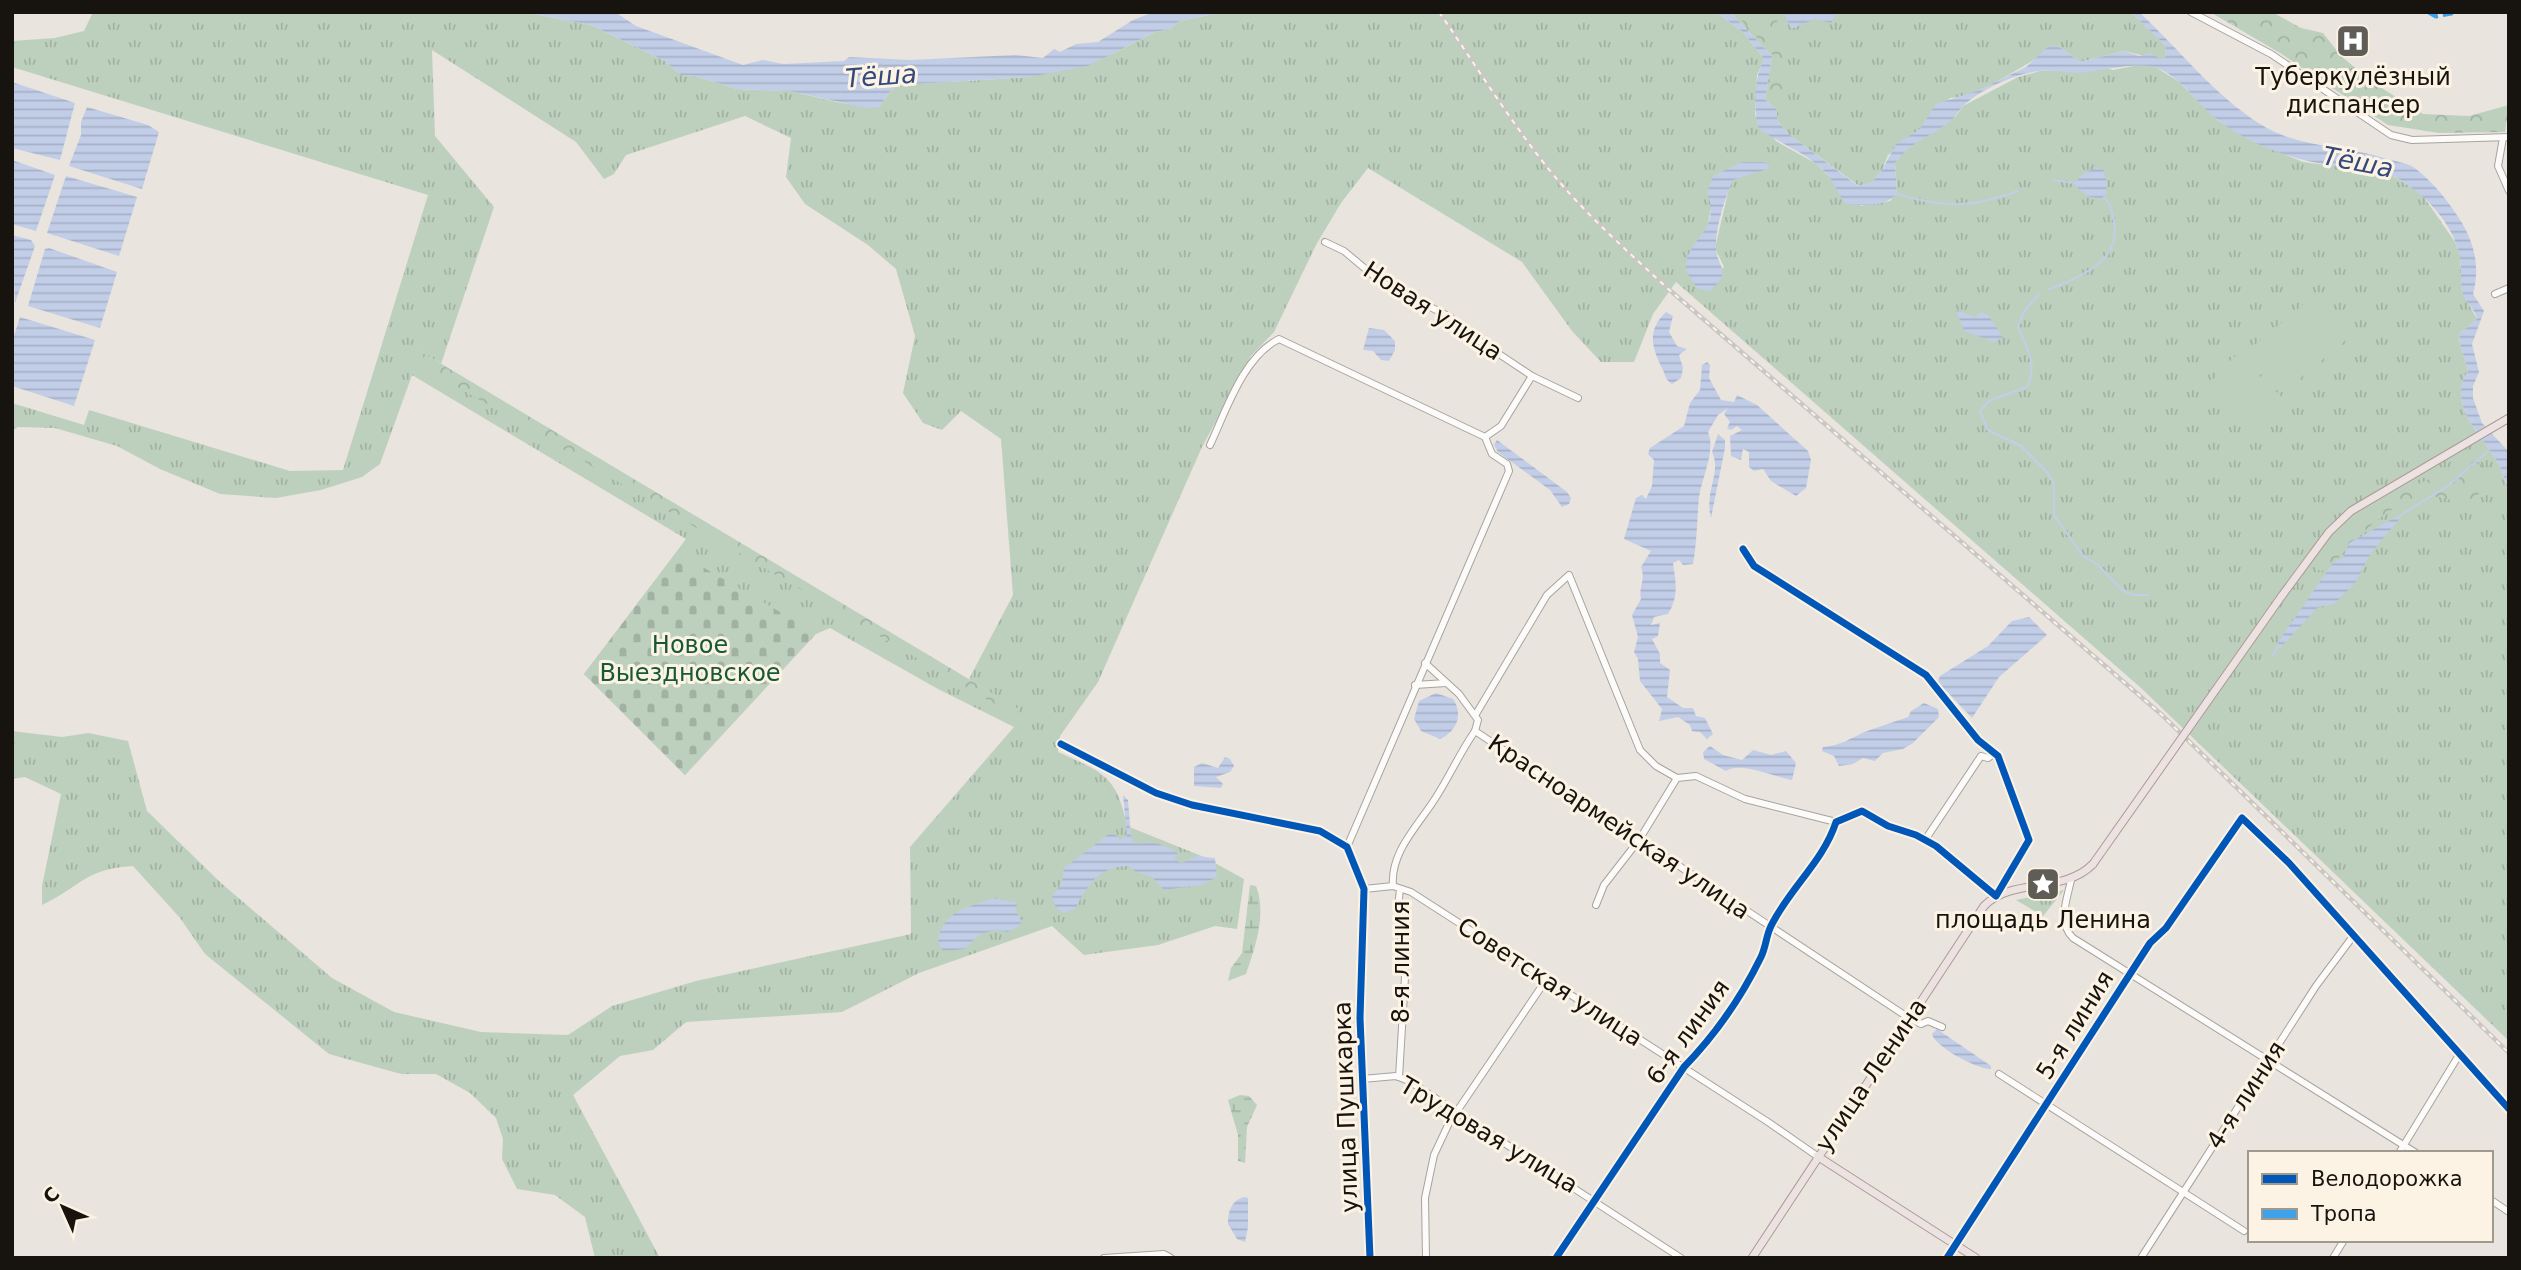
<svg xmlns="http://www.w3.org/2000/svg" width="2521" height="1270" viewBox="0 0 2521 1270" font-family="'DejaVu Sans',sans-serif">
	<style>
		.grass { fill: url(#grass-tufts); fill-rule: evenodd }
		.forest { fill: url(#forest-crowns) }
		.wetland { fill: url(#wetland-marsh) }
		.cemetery { fill: url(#cemetery-stones) }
		.pitch { fill: #bdd0be }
		.water { fill: url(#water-rules) }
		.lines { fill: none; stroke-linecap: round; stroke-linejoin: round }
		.stream { stroke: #c2cee8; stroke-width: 2 }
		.minor-casing { stroke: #a7a39d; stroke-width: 8 }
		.major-casing { stroke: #ae9a96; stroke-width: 9 }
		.minor { stroke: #fcfbfa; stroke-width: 6 }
		.major { stroke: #ece2e1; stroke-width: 7 }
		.rail-casing { stroke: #c9c7c5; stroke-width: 4.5 }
		.rail { stroke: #fcf3e4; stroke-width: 2; stroke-dasharray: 5; stroke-linecap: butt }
		.major-bridge-casing { stroke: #ae9a96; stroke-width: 9; stroke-linecap: butt }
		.major-bridge { stroke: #ece2e1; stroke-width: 7 }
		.quiet { stroke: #3da2e9; stroke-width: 5; stroke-dasharray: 10 5; stroke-linecap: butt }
		.cycleway-casing { stroke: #fcf3e4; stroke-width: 11 }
		.cycleway { stroke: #0057b8; stroke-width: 7 }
		.labels { text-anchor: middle; stroke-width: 6; stroke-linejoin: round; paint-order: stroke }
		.poi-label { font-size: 24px; fill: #17130e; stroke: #fcf3e4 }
		.street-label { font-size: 24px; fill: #17130e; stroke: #fcf3e4 }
		.park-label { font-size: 24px; fill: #175934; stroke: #fcf3e4 }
		.water-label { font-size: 26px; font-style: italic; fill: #32497c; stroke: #fcf3e4 }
	</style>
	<defs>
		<pattern id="grass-tufts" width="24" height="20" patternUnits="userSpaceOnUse" patternTransform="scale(1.75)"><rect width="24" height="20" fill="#bdd0be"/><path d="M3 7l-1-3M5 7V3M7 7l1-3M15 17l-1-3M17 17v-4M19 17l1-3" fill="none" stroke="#a2b2a2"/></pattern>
		<pattern id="forest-crowns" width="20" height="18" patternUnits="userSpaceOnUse" patternTransform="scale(1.75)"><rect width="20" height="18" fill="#bdd0be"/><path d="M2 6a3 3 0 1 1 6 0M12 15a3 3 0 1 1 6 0" fill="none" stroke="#a2b2a2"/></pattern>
		<pattern id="wetland-marsh" width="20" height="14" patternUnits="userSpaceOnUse" patternTransform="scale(1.75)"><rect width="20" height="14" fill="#bdd0be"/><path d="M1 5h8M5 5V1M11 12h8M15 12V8" fill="none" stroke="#a2b2a2"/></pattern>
		<pattern id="cemetery-stones" width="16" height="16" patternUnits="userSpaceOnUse" patternTransform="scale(1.75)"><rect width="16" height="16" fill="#bdd0be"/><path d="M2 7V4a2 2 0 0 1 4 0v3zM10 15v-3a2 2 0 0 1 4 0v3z" fill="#a2b2a2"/></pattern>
		<pattern id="water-rules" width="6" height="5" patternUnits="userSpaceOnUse" patternTransform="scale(1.75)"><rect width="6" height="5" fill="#c2cee8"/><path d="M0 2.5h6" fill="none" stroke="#a6b0c6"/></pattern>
	</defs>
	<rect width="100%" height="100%" fill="#e9e4dd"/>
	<g class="grass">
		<path d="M93 12H524L591 25 665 61 681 75 695 76 737 89 790 91 841 103 879 107 891 90 900 85 1029 77 1112 54 1155 32 1170 29 1179 21 1225 12H1716L1744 33 1764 59 1757 75 1755 115 1776 141 1815 163 1861 206 1890 201 1897 193 1895 163 1904 151 1956 116 1963 106 2018 77 2040 71H2077L2103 67 2113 70 2143 64 2157 68 2178 81 2217 120 2252 141 2303 162 2388 173 2421 193 2455 242 2460 255 2462 292 2477 319 2460 333 2459 340 2468 371C2443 410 2491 440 2503 474 2506 481 2506 489 2509 496V1041L2141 688 1676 282 1653 314 1634 362H1601L1572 331 1522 262 1368 168 1341 203 1316 245 1274 332 1251 356 1202 447 1098 682 1060 736 1058 752C1102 772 1117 775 1127 826L1204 857 1244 879 1237 929 1215 926 1158 945 1084 955 1052 926 919 973 842 1012 686 1022 653 1050 620 1056 573 1095 660 1258H595L585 1217 555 1195 517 1189 502 1159 503 1139 496 1118 470 1093 436 1074H401L329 1054 205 954 180 918 133 866C84 869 82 886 42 905V886L61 794 25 777 12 779V731L62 737 88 733 128 741 147 811 221 883 332 978 394 1012 481 1032 568 1035 612 1006 696 981 911 934 910 847 1014 727 938 689 830 628 816 634 685 775 584 674 686 539 412 375 380 464 362 477 321 490 276 498 220 494 160 469 117 446 55 428 18 427 12 431V403L84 425 89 410 290 471 343 470 428 195 12 67V41L55 38 84 31ZM432 50 576 142 604 179 614 174 626 155 745 116 791 138 786 177 805 204 868 245 896 269 915 336 903 393 923 423 942 430 961 411 1001 439 1013 595 969 679 1019 710 410 345 441 364 494 207 435 136ZM1742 162 1754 171 1733 180 1729 188 1715 248 1724 267 1697 288 1691 276 1690 252 1707 228 1712 204Z"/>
		<path d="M1730 12H2131L2165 45 2166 56 2161 60 2124 51 2080 62 2058 46C2030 60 1979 98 1950 98L1919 130 1888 155 1882 170 1872 182 1859 186 1787 133 1778 121 1776 109 1765 100 1772 56Z"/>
		<polygon points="2064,890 2043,916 2016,900"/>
	</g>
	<g class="forest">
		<path d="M1734 12H1773L1784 36 1778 47C1791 71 1791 95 1784 121L1768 99 1774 56Z"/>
		<polygon points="2210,12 2272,12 2301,28 2323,33 2341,56 2372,82 2423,114 2469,116 2509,105 2505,132 2439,133 2388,125 2280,53"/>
		<polygon points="410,345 441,364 1019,709 1015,716 405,356"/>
		<path d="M2474 458 2482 466 2485 483 2476 498C2452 506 2445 494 2424 497 2383 504 2353 544 2326 571L2315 570C2335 534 2376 506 2412 487 2423 481 2436 478 2447 472 2458 466 2460 459 2474 458Z"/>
	</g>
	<g class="wetland">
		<path d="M1250 885 1256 886C1267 914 1255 948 1246 974L1228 981 1231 968 1242 953Z"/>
		<polygon points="1240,1095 1249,1096 1257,1105 1247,1127 1245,1163 1238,1161 1238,1135 1228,1100"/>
	</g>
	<polygon class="cemetery" points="677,552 816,633 685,775 584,674"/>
	<g class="pitch">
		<polygon points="2317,293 2352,335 2286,390 2251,348"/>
		<polygon points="2237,354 2291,406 2256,442 2203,390"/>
	</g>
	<g class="water">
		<polygon points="524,12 615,12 636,26 743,65 763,60 783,64 844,61 849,57 910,60 1015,55 1043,58 1054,49 1060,52 1076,44 1098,42 1133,20 1154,12 1225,12 1179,21 1170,29 1155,32 1088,66 1029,77 900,85 891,90 879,107 866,108 790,91 737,89 695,76 681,75 665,61 591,25"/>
		<path d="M1716 12H1730L1772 56 1765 100 1776 109 1778 121 1787 133 1858 186 1872 182 1882 170 1896 144 1919 130 1936 104 1977 91 2026 67 2049 46H2058L2080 62 2124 51 2139 56 2151 53 2161 60 2166 56 2165 45 2131 12H2139C2179 49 2213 94 2260 124 2299 149 2345 145 2387 159 2395 161 2406 163 2413 167 2432 180 2450 203 2462 223 2475 245 2480 269 2473 294L2484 311 2472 344 2479 372 2473 386V398L2482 423 2509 452V496C2506 489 2506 481 2503 474 2491 440 2443 410 2468 371L2459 340 2460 333 2477 319C2475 308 2464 302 2462 291 2460 278 2462 265 2459 253 2450 217 2419 189 2388 173 2324 166 2273 160 2219 121 2197 105 2181 75 2154 67 2137 62 2104 70 2087 72 2074 74 2053 70 2040 71 2016 73 1980 90 1963 106 1958 111 1955 118 1949 122 1930 137 1910 142 1895 163L1897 194C1884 207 1864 206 1846 204 1836 193 1835 181 1825 172 1807 153 1781 144 1759 129 1753 110 1754 77 1764 59L1744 33Z"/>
		<polygon points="1784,12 1837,12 1831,23 1815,19 1791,29"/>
		<polygon points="12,82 75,103 60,160 12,148"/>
		<polygon points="87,107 148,125 159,132 142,189 69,166 81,135 81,122"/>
		<polygon points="12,160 55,175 36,231 12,224"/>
		<path d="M1742 162H1765L1770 168 1733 180C1725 198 1716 226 1716 246 1716 269 1734 269 1710 291L1697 288C1694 282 1687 275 1686 269 1683 241 1723 232 1707 193L1713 176Z"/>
		<polygon points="2097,168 2103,169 2107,184 2105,200 2087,196 2074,184 2084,173"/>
		<polygon points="66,176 137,197 119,256 47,233"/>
		<polygon points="12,235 31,240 35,246 15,303"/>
		<polygon points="49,248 117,272 100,328 28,306 45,249"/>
		<polygon points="1956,310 1975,317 1980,313 1988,315 2003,337 1995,342 1964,331"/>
		<path d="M1666 312 1673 316 1669 332 1677 346 1687 349 1679 355 1683 368 1681 378 1672 384C1666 380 1666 377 1663 370 1652 348 1646 331 1666 312Z"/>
		<polygon points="20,317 95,340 74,406 12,386 12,342"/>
		<polygon points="1369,328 1384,330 1395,341 1395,350 1389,361 1381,360 1373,351 1363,350"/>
		<path d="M1707 362 1710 365 1709 378 1721 400 1734 402 1737 395 1757 405 1808 451 1811 460 1806 488 1796 496 1771 481 1763 469 1754 471 1749 467V452L1743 449 1741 460 1731 456 1730 436 1742 430 1737 426 1731 430 1727 428 1730 422 1724 414 1728 408 1718 415 1708 432C1716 451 1702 477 1699 497 1697 520 1697 541 1693 564L1683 565 1679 560 1673 563C1675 580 1680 594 1668 614L1654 617 1651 625 1660 623 1658 636 1652 639 1660 654V663L1670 670 1667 697 1683 708H1693L1696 716 1705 718 1713 734 1707 739 1700 732 1692 731 1690 725 1678 717 1659 721 1662 709 1640 681 1638 659 1634 652 1638 637 1632 615 1641 599C1638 588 1646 580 1641 567L1651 551 1624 539 1636 498 1642 495 1646 499 1652 486 1654 460 1648 454 1650 448 1684 426 1690 403 1700 390 1702 365Z"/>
		<path d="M1718 434 1725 440V448L1711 518C1704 491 1722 472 1712 452Z"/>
		<polygon points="1497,440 1567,492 1571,498 1569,504 1562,507 1550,490 1498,452 1494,445"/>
		<polygon points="2396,517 2400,518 2371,553 2355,583 2334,604 2318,607 2280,648 2278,642 2333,563 2343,558 2349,543"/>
		<polygon points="2029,617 2047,635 1999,677 1972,718 1938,682 1940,676 1988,646 2012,621"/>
		<path d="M1436 693 1453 699C1464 715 1456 732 1440 739L1421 731 1414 719 1419 701Z"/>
		<path d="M1924 703 1938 709 1939 717 1913 743 1903 749 1883 753 1875 761 1863 758 1853 764 1839 766 1834 756 1822 751 1823 747C1843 745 1850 738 1867 731 1881 726 1894 722 1908 717L1911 711Z"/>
		<path d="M1710 746 1723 755 1742 760 1753 750 1771 755 1786 751 1796 763 1792 780C1774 777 1741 761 1726 771L1704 759 1703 752Z"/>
		<polygon points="1225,757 1230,759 1234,766 1230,772 1216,777 1223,784 1221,788 1194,786 1194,767 1202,763 1218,768"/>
		<path d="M1123 795 1128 800 1131 837 1135 844C1152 840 1166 844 1181 856H1175V859L1181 863 1198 856 1215 858 1217 877 1201 885 1164 890 1151 876 1136 872 1129 866C1097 867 1089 884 1075 909L1063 913 1055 906 1052 897 1062 882 1064 868 1109 834H1115L1120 840 1127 836Z"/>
		<path d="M993 898 1017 903 1016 912 1022 921 1019 926 1008 932C989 927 977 934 965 949L943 951 938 941C943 910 968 908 993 898Z"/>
		<path d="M1937 1029 1991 1066V1069C1978 1070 1934 1046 1932 1034Z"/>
		<path d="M1244 1197 1248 1198V1227L1245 1242 1237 1239 1228 1224C1228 1211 1231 1201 1244 1197Z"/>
	</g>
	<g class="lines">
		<g class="stream">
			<polyline points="2053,180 2075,183"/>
			<path d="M1897 194C1944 208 1972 208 2018 191"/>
			<path d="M2049 289C2079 277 2122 262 2114 222 2112 213 2111 203 2104 197"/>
			<path d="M2039 294 2024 311 2018 327C2027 348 2038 364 2027 387L1989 401 1980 411 1988 430 2021 446 2047 472 2054 484V515L2083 556 2098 565 2122 590 2133 595H2149"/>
			<polyline points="2396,518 2449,485 2487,452"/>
			<polyline points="2272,656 2279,645"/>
		</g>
		<g class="minor-casing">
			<g id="minor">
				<polyline points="2191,12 2271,54 2391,135 2412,140 2509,137"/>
				<polyline points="2503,138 2498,166 2509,191"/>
				<polyline points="1325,242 1344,251 1381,282 1450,317 1469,334 1532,376 1578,398"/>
				<polyline points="2495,294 2509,288"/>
				<polyline points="1485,437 1501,426 1532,376"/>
				<path d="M1210 445C1226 411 1243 357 1279 339L1485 437"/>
				<polyline points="1743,549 1754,566 1926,675 1978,740 1998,756 2029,840 1996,896 1936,846 1916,835 1888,826 1862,811 1836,822"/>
				<polyline points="1415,685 1446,683"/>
				<polyline points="1476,714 1547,595 1569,575 1640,750 1656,766 1677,778 1696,776 1745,799 1836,822"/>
				<polyline points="1475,731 1909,1018 1921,1024 1928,1021 1942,1027"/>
				<polyline points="1061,744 1156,793 1192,805 1320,831 1347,847 1364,889 1360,1018 1370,1258"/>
				<polyline points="1925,840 1981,756 1988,758 1995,753"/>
				<polyline points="1347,847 1509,471 1507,464 1492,454 1485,437"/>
				<path d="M2071 880C2067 900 2057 922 2073 938L2416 1153"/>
				<path d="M1393 886C1390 850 1421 823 1438 794 1451 773 1461 751 1475 731L1478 720 1459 694 1425 663"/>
				<polyline points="1364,889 1393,886 1411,892 1768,1122 1817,1156"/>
				<polyline points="1596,905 1604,885 1639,840 1677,778"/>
				<polyline points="1999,1074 2244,1231"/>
				<polyline points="1399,1077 1405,977 1398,907 1400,889"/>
				<polyline points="1362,1079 1396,1076 1409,1081 1681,1258"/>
				<polyline points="2399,1153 2459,1055"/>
				<polyline points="2491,1200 2509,1212"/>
				<polyline points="1104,1258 1164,1254 1171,1258"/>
				<polyline points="1426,1258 1425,1198 1434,1155 1449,1123 1546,980"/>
				<path d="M1556 1258 1684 1067C1714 1036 1742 996 1761 957 1766 947 1766 936 1771 926 1789 889 1823 862 1836 822"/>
				<polyline points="1947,1258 2130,974 2150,943 2166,928 2242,818 2289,863 2509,1109"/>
				<polyline points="2141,1258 2316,986 2354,935"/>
				<polyline points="2333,1258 2344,1240"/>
			</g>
		</g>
		<g class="major-casing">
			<g id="major">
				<polyline points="2281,597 2329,532 2351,511 2509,418"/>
				<polyline points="1817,1156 1976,1258"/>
				<path d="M1752 1258 1984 906C2012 877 2064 894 2093 864"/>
			</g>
		</g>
		<use href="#minor" class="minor"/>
		<use href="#major" class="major"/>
		<g class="rail-casing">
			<path id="rail" d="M1439 12C1475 64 1508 118 1547 167 1582 211 1624 248 1665 286L2162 715 2509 1053"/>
		</g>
		<use href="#rail" class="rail"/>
		<g class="major-bridge-casing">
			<polyline id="major-bridge" points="2093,864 2281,597"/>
		</g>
		<use href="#major-bridge" class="major-bridge"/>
		<polyline class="quiet" points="2429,12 2436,16 2456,12"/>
		<g class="cycleway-casing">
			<g id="cycleway">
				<polyline points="1061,744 1156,793 1192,805 1320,831 1347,847 1364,889 1360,1018 1370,1258"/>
				<path d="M1556 1258 1684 1067C1714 1036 1742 996 1761 957 1766 947 1766 936 1771 926 1789 889 1823 862 1836 822L1862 811 1888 826 1916 835 1936 846 1996 896 2029 840 1998 756 1978 740 1926 675 1754 566 1743 549"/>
				<polyline points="1947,1258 2130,974 2150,943 2166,928 2242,818 2289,863 2509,1109"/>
			</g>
		</g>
		<use href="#cycleway" class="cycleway"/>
	</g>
	<defs>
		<g id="hospital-square" transform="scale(1.75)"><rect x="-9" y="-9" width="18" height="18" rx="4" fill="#605c56" stroke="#fcf3e4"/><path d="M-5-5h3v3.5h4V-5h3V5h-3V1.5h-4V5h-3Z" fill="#fff"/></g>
		<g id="sight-square" transform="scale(1.75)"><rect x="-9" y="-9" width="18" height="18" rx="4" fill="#605c56" stroke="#fcf3e4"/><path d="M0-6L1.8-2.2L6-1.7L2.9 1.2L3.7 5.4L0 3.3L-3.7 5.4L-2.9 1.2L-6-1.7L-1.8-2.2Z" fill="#fff"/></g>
	</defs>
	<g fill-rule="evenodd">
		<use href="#hospital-square" x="2353" y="41"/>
		<use href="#sight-square" x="2043" y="884"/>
	</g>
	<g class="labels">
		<g class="poi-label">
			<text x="2353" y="85">Туберкулёзный<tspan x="2353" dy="28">диспансер</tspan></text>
			<text x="2043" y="928">площадь Ленина</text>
		</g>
		<g class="street-label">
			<text transform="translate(1433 311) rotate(33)" y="8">Новая улица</text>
			<text transform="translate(1619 827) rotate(34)" y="8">Красноармейская улица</text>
			<text transform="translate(1401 962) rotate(-90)" y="8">8-я линия</text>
			<text transform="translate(1550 982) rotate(33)" y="8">Советская улица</text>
			<text transform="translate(2075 1025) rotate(-58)" y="8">5-я линия</text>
			<text transform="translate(1688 1032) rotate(-54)" y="8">6-я линия</text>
			<text transform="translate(1871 1075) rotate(-56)" y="8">улица Ленина</text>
			<text transform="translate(2246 1095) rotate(-57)" y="8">4-я линия</text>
			<text transform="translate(1346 1107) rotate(-92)" y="8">улица Пушкарка</text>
			<text transform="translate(1489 1135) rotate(31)" y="8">Трудовая улица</text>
		</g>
		<g class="park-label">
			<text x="690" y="653">Новое<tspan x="690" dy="28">Выездновское</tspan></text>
		</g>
		<g class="water-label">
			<text transform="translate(881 76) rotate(-4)" y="9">Тёша</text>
			<text transform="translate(2358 162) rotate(11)" y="9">Тёша</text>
		</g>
	</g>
	<rect width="2521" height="1270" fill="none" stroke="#17130e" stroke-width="28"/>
	<rect x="2248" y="1151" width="245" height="91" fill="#fcf3e4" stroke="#a0998e" stroke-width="2"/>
	<rect x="2262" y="1174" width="35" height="10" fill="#0057b8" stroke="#a0998e" stroke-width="2"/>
	<text x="2311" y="1186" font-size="21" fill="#17130e">Велодорожка</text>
	<rect x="2262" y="1209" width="35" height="10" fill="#3da2e9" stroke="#a0998e" stroke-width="2"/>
	<text x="2311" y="1221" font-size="21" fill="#17130e">Тропа</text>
	<g transform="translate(63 1207) rotate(315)" stroke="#fcf3e4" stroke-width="5" paint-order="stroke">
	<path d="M0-5L12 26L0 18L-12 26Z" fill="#17130e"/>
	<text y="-10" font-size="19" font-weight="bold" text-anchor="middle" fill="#17130e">С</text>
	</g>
</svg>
